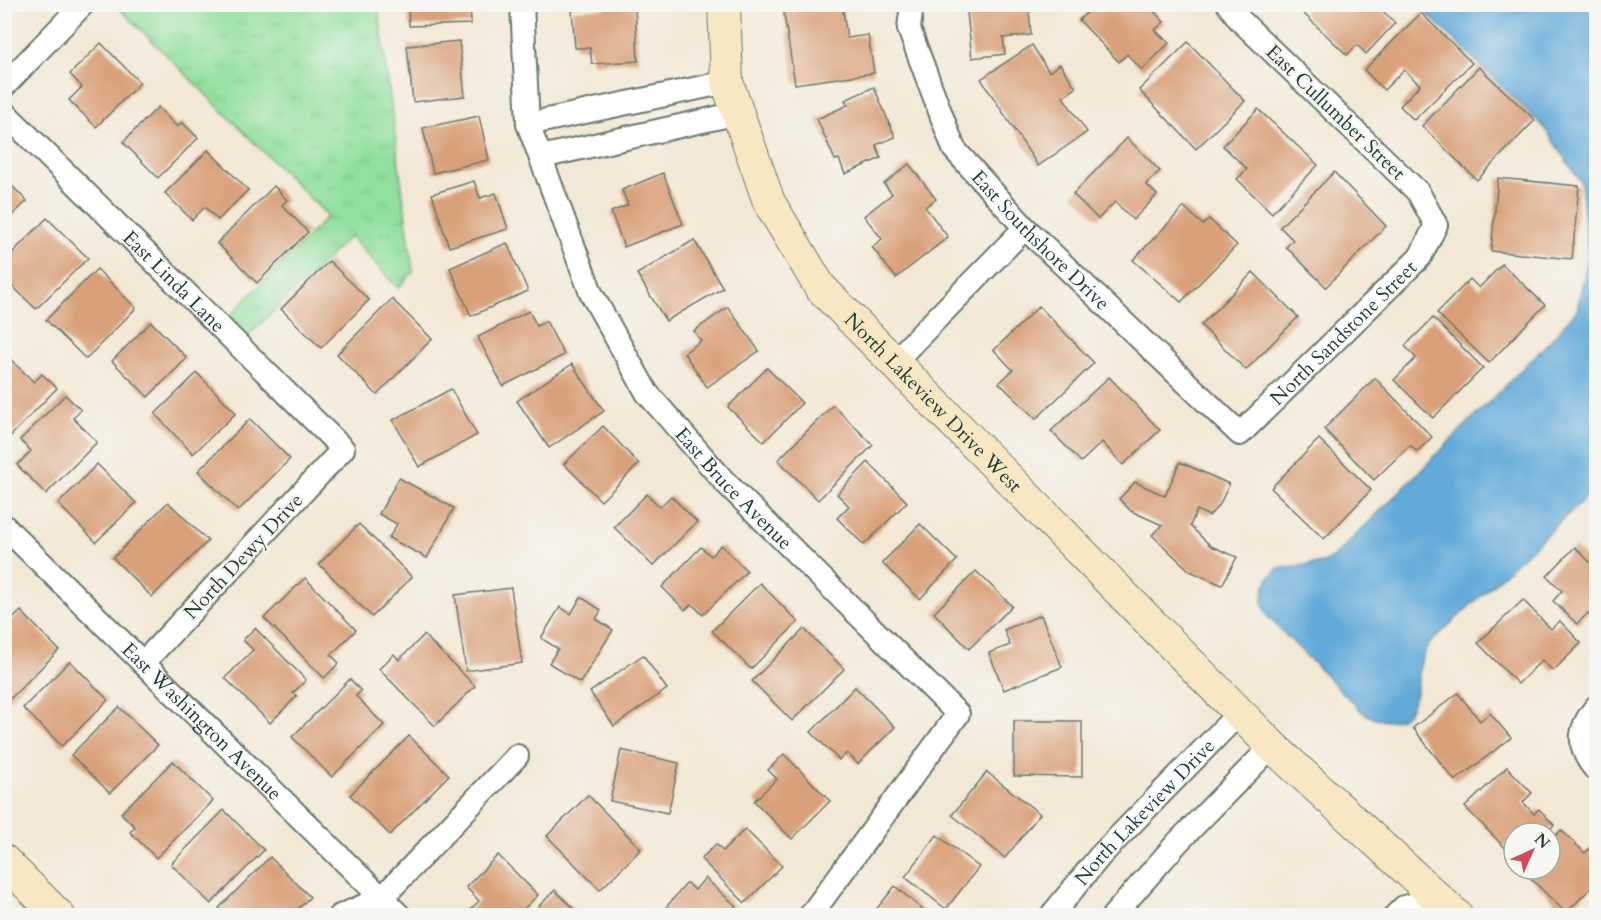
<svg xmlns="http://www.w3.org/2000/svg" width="1601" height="920" viewBox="0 0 1601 920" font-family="Cardo,serif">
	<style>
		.grass { fill: url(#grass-tufts); stroke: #588e69; stroke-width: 1.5 }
		.water { fill: #62aad9; stroke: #407486; stroke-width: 1.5 }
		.building { fill: #d9a179 }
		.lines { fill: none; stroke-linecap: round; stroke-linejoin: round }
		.street-casing { stroke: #69796c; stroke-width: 26 }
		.secondary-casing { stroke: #69796c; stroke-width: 34 }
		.street { stroke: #fff; stroke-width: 22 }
		.secondary { stroke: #f7e8c3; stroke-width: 32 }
		.labels { text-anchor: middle; stroke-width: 4.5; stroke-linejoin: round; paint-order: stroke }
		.street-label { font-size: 20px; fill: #1f3d34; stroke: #f6f6f2 }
	</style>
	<defs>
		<pattern id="grass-tufts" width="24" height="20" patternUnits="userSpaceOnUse" patternTransform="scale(1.5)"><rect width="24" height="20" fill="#91e09e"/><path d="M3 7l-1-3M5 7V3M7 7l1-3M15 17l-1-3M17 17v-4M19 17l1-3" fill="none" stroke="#7dc189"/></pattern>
	</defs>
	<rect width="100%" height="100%" fill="#f6f6f2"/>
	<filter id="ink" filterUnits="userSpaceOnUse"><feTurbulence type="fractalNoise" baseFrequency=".0167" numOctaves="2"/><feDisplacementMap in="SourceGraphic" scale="12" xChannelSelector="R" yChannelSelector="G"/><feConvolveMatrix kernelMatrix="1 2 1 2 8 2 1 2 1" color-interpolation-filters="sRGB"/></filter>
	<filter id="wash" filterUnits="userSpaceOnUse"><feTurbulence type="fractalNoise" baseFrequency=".008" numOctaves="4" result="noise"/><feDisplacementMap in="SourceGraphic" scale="24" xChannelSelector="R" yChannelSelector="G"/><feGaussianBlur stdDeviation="1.35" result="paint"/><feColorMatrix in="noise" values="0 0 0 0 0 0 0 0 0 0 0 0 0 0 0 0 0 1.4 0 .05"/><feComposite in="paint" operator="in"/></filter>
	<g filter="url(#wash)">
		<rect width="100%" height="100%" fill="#f3e8d5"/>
		<polygon class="grass" points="116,5 378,5 413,272 398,288 350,236 239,345 220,326 328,216"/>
		<path class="water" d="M1418 5H1587L1596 14V488L1428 645C1415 668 1421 682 1413 703 1404 727 1379 723 1362 712L1269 618C1258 601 1262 580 1279 568L1323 563 1334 557 1553 338 1577 310 1588 256 1581 182 1544 127Z"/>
		<g id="blocks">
			<g class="building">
				<polygon points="408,4 470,4 471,24 409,26"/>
				<polygon points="812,4 842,4 847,38 868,35 874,73 795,84 783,8"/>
				<polygon points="966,4 1039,4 1040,9 1029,10 1031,35 1003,38 1005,54 972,58"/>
				<polygon points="1096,4 1147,4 1164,22 1155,30 1169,43 1142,70 1127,54 1119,62 1079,20"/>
				<polygon points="1312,4 1376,4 1395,23 1366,54 1357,45 1347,55 1303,13"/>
				<polygon points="635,6 638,61 592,64 590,48 575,48 572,10"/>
				<polygon points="1421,13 1472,63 1414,120 1400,106 1420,85 1404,70 1384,90 1364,70"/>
				<polygon points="459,41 465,96 413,102 407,46"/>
				<polygon points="1188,42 1245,101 1196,149 1139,90"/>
				<polygon points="101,43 140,83 96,127 69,100 82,87 70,74"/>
				<polygon points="1032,45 1049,72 1060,64 1076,88 1063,97 1087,132 1038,166 981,79"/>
				<polygon points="1479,67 1535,120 1477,180 1422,126"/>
				<polygon points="874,87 895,137 876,145 881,158 845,174 839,159 835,160 817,119 848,105 845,100"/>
				<polygon points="158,107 177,127 182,122 198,138 158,178 123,142"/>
				<polygon points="1258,109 1318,165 1272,213 1237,179 1247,169 1223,146"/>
				<polygon points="479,116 489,160 433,173 423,128"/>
				<polygon points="1127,138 1160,171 1146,184 1157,195 1133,220 1115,202 1098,219 1073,194"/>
				<polygon points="208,150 248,190 218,220 205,207 192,220 165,193"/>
				<polygon points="909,164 936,199 925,207 948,237 896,278 872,247 882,239 864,216 892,194 884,184"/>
				<polygon points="1334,172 1386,226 1326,287 1286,247 1293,240 1280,227"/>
				<polygon points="663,173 683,224 624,247 611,212 628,205 622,190"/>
				<polygon points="4,178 27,201 4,223"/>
				<polygon points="1498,178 1579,186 1572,259 1491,251"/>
				<polygon points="474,181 480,198 496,193 508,229 449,247 432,194"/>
				<polygon points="274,186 287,200 282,205 308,232 257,283 217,243"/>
				<polygon points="1184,207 1203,225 1209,219 1237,245 1181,302 1133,260"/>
				<polygon points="47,218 88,258 36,309 4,278 4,261"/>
				<polygon points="694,240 723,288 666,321 637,274"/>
				<polygon points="507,243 528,291 471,316 450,268"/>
				<polygon points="329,261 369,300 321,348 281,309"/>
				<polygon points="1502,264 1545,305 1489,363 1437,313 1470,279 1479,288"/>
				<polygon points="97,269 136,308 86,359 46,320"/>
				<polygon points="1253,272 1298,317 1246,370 1201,325"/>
				<polygon points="392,299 432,339 377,395 337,354"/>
				<polygon points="1039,306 1094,363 1036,419 999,383 1013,370 994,350"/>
				<polygon points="728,307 759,351 707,387 684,353 701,341 694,331"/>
				<polygon points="529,311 537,326 546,321 564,355 503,386 478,337"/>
				<polygon points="1433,318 1483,368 1433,418 1394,380 1416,358 1405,346"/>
				<polygon points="151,322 187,358 148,397 112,361"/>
				<polygon points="9,358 34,382 42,374 57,388 5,442 5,363"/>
				<polygon points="572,364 604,411 549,448 517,401"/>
				<polygon points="767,368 802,403 764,442 728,407"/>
				<polygon points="197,373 236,413 193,454 155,414"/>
				<polygon points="1109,377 1160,430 1123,465 1102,442 1081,462 1051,431"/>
				<polygon points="1375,378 1432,437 1417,452 1410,445 1374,480 1324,429"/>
				<polygon points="451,389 477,435 419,467 393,420"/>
				<polygon points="65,395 81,410 73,418 97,442 46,494 17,465 31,451 20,440"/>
				<polygon points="833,405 873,445 818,500 778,460"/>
				<polygon points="250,419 290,459 238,511 198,471"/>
				<polygon points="603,426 639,464 601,501 564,464"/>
				<polygon points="1319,439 1371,490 1324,539 1271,488"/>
				<polygon points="868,462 907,502 864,545 837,518 849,506 837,494"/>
				<polygon points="1180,462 1229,484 1220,504 1209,516 1197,510 1190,526 1211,546 1237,557 1222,585 1190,571 1152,535 1162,525 1131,511 1119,499 1135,482 1165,496"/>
				<polygon points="97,464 136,503 96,542 58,504"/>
				<polygon points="399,478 454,508 427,558 389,538 397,524 379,514"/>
				<polygon points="647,494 660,507 671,496 697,522 653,566 614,527"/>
				<polygon points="168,502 208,541 152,597 113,558"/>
				<polygon points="359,524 412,577 372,617 319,564"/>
				<polygon points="920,524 957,560 920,599 882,563"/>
				<polygon points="721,545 747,571 703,615 692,604 685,610 662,587 701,547 711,556"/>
				<polygon points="1575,547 1596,568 1596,622 1588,613 1577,624 1553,601 1562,591 1547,576"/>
				<polygon points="976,571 1012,606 969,649 934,613"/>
				<polygon points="305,578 356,630 331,655 339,663 324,678 264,618"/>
				<polygon points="760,583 798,622 751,669 712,631"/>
				<polygon points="511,588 522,663 466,671 455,595"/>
				<polygon points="581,597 601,610 596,619 613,630 580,683 549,663 558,649 541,638 560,607 571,614"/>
				<polygon points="1523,600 1551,629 1560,621 1581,643 1553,671 1542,660 1518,684 1478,643"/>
				<polygon points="21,611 59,650 9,700 4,696 4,627"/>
				<polygon points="1041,615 1062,667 1004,690 989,653 1010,645 1004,630"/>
				<polygon points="255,628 306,680 293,693 297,696 270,723 225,678 253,650 243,640"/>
				<polygon points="804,629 844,669 792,721 752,681"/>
				<polygon points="424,635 475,686 435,726 379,669 394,654 399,660"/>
				<polygon points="643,655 667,689 614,726 590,692"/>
				<polygon points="70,661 108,700 62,746 23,708"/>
				<polygon points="350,679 361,691 356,696 384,725 332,777 292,737"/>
				<polygon points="855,687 895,727 858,764 847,753 839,760 811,732"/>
				<polygon points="1458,693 1480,721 1490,713 1511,738 1455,781 1413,728"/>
				<polygon points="119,707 158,745 110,793 71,755"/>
				<polygon points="1014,721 1082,721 1082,777 1014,776"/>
				<polygon points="409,736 449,775 390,835 350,795"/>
				<polygon points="621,750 679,763 668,813 610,801"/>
				<polygon points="784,754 830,801 792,839 754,801 777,779 768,770"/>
				<polygon points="173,761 213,801 156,858 130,832 135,827 121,813"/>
				<polygon points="1507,767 1532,793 1523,802 1534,814 1539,809 1554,825 1546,833 1514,833 1514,857 1465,807"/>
				<polygon points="987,772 1040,814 1005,858 952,815"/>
				<polygon points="588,795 641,849 600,890 547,836"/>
				<polygon points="224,810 264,850 211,904 171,864"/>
				<polygon points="745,829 782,866 745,903 701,859 716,844 723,851"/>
				<polygon points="1561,830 1585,853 1596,842 1596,886 1595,884 1566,913 1521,869 1550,869 1550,841"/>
				<polygon points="937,835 979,867 946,909 905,877"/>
				<polygon points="498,855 538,895 517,916 471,916 468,912 479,901 466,887"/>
				<polygon points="270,857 310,897 291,916 227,916 219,908"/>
				<polygon points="705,878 736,906 728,916 660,914 687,883 695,890"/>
				<polygon points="895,886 930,916 871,916"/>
				<polygon points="555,890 581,916 529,916"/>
			</g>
		</g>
	</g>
	<g filter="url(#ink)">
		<use href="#blocks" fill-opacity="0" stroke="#69796c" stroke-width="1.5"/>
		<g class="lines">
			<g class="street-casing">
				<g id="street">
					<path id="s1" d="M522 4 528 124 591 293 647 393 724 481 958 714 810 916"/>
					<path id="s2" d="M912 4 909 29 954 149 1025 228 1240 434 1420 257 1436 225 1418 192 1240 20 1228 4"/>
					<polyline points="4,86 83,4"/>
					<path id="s3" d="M4 112 343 449 143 663"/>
					<polyline points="528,124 727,82"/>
					<polyline points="541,157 738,113"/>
					<polyline points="894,362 1025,228"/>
					<path id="s4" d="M4 526 400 916"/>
					<path d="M1596 707C1577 730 1577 748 1596 770"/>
					<polyline points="340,916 382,898 517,756"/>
					<path id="s5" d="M1051 916 1100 856 1240 712"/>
					<polyline points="1113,916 1178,842 1272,746"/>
					<polyline points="1395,916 1404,907 1439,898 1436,908"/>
				</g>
			</g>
			<g class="secondary-casing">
				<g id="secondary">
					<path id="s6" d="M724 4 727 82 769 202 820 287 1272 746 1457 916"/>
					<polyline points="4,861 59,916"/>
				</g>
			</g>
			<use href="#street" class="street"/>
			<use href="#secondary" class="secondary"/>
		</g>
	</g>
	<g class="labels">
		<g class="street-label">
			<text transform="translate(1336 112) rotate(44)" y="7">East Cullumber Street</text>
			<text dy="7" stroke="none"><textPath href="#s2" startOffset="279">East Southshore Drive</textPath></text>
			<text dy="7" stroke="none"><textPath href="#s3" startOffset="240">East Linda Lane</textPath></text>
			<text dy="7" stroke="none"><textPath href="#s2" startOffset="702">North Sandstone Street</textPath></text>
			<text dy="7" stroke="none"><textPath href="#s6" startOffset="466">North Lakeview Drive West</textPath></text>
			<text dy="7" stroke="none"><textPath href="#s1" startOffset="544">East Bruce Avenue</textPath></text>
			<text transform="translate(243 556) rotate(-47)" y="7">North Dewy Drive</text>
			<text dy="7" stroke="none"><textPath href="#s4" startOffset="278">East Washington Avenue</textPath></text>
			<text dy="7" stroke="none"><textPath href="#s5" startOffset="140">North Lakeview Drive</textPath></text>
		</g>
	</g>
	<rect width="1601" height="920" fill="none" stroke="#f6f6f2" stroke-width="24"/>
	<g transform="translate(1532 851) rotate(45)"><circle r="28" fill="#f6f6f2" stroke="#a0aca6" stroke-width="1.5"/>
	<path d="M0-4.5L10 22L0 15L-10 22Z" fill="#d1495b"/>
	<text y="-9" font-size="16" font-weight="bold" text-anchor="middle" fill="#1f3d34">N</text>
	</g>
</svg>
